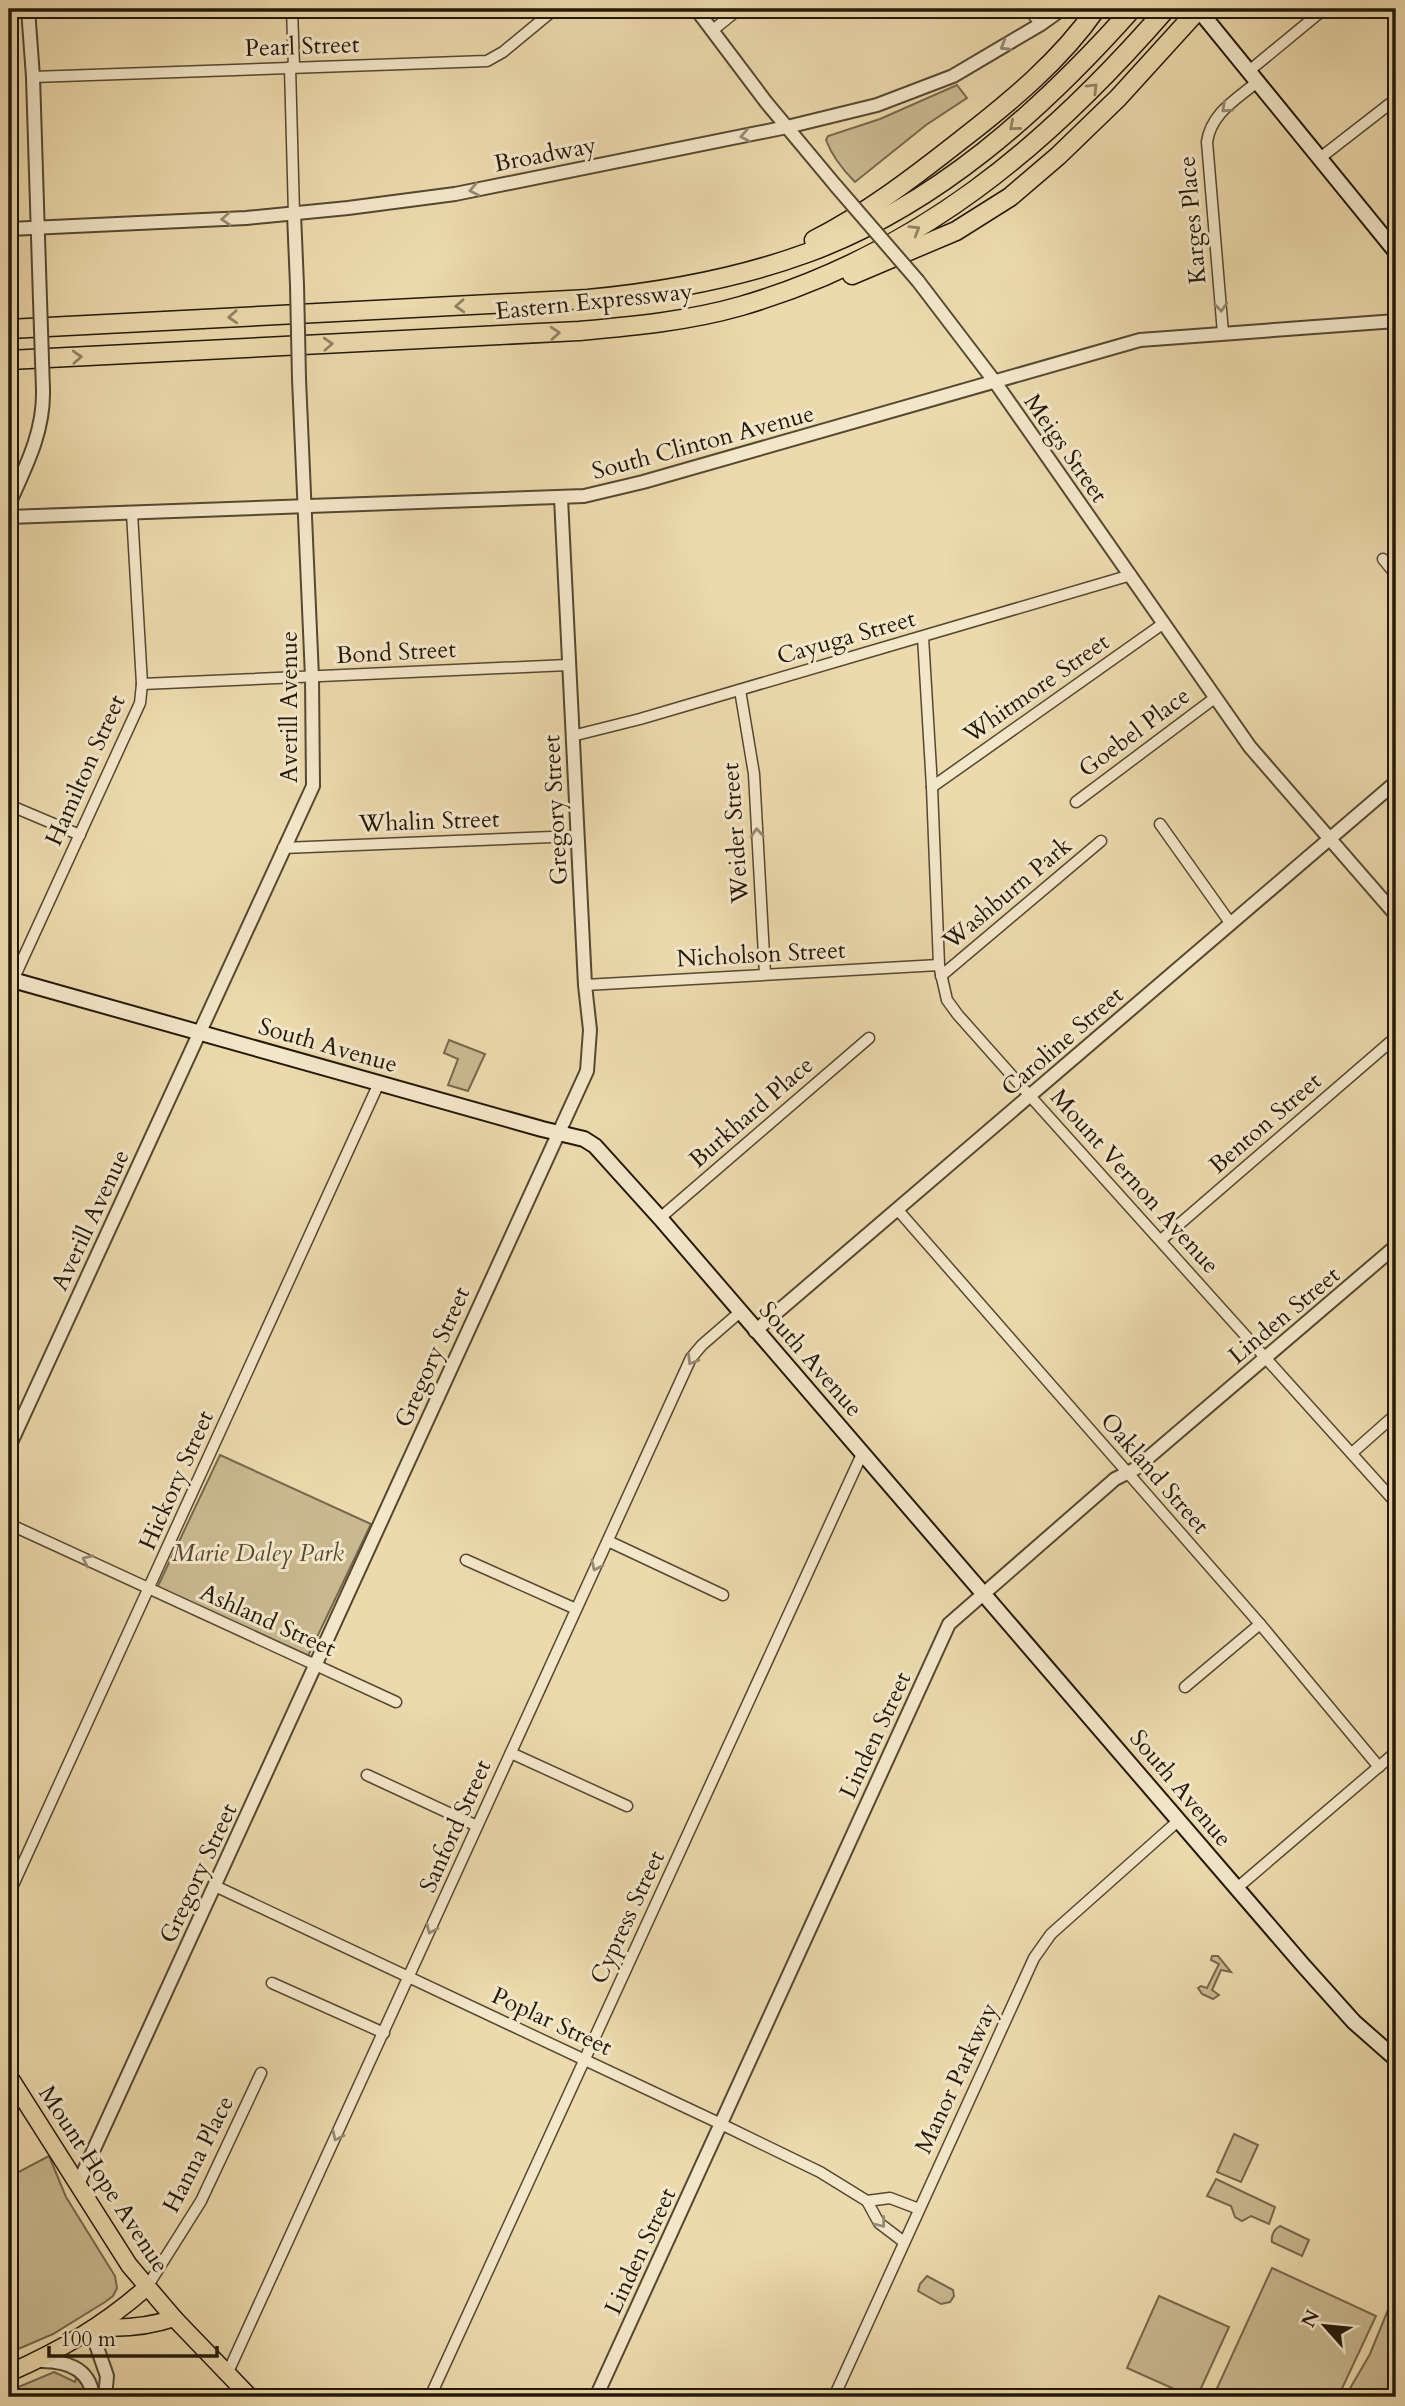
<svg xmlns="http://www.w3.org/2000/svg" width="1405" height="2406" viewBox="0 0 1405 2406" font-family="Cardo,serif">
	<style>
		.green { fill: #cab990; stroke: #76684d; stroke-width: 2 }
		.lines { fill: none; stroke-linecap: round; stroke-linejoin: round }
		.minor-casing { stroke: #554832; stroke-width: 13 }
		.tertiary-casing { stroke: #554832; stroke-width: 16 }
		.secondary-casing { stroke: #23180a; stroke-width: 18 }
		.primary-casing { stroke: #23180a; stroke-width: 19 }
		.motorway-casing { stroke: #23180a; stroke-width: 21 }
		.minor { stroke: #f3e7c9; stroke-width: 10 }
		.tertiary { stroke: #f3e7c9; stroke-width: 12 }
		.secondary { stroke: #f3e7c9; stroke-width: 14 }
		.primary { stroke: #ecdaac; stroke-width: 16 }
		.motorway { stroke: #ecdaac; stroke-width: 18 }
		.tertiary-bridge-casing { stroke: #554832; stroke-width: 16; stroke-linecap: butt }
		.tertiary-bridge { stroke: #f3e7c9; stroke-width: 12 }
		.oneway { stroke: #958a73 }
		.oneway2 { stroke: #928363 }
		.labels { text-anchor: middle; stroke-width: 6; stroke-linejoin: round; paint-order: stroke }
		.street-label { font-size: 24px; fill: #23180a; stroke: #f3e7c9 }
		.park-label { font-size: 24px; font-style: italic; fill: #554832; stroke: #f3e7c9 }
	</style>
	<rect width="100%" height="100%" fill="#ecdaac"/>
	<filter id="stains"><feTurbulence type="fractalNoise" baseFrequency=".00286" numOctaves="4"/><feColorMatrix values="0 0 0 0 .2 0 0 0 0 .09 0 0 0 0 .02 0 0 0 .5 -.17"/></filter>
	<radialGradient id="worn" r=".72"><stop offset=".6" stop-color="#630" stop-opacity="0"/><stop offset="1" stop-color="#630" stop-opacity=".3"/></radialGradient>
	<g class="green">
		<path d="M957 85 967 98 926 125 855 182C842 169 832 156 826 140L828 136 880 119Z"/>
		<polygon points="449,1040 485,1054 468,1091 448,1085 458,1059 444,1053"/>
		<polygon points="220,1455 371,1524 308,1656 157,1588"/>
		<polygon points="1212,1956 1218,1956 1231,1972 1221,1970 1212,1990 1219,1995 1213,1999 1202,1994 1198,1988 1201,1986 1207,1988 1219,1964 1211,1960"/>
		<polygon points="1234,2134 1258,2145 1241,2182 1217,2172"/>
		<polygon points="49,2156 66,2197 115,2276 117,2288 113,2296 105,2302 53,2334 9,2353 9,2177"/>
		<polygon points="1216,2179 1275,2207 1269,2224 1251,2216 1242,2221 1235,2217 1231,2206 1207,2196"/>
		<path d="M1280 2226 1309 2240 1302 2256 1272 2242C1271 2235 1273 2230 1280 2226Z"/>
		<polygon points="1272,2268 1376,2316 1338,2397 1213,2397"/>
		<polygon points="927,2276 953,2290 954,2296 950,2302 941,2304 918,2291 920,2284"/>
		<polygon points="1394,2295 1396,2295 1396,2397 1345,2397 1370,2354"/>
		<polygon points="1159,2296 1229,2327 1197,2397 1192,2397 1127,2368"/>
		<polygon points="54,2372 75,2382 78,2375 83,2380 89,2397 9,2397 9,2391"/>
	</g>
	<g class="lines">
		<g class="minor-casing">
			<g id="minor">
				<polyline points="292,9 294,67"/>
				<polyline points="1028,9 1041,24"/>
				<polyline points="1388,9 1396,19"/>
				<polyline points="713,30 739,9"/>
				<polyline points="290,67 294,214"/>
				<polyline points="1249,71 1323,10"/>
				<polyline points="33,77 487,61 503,52 555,9"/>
				<polyline points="1320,158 1396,99"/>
				<path d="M1223 333 1207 142C1211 113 1237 99 1257 82"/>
				<polyline points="1383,559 1396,575"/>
				<polyline points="923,637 932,787 939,965 947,1000 958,1015 1030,1096 1396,1503"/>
				<polyline points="142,684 568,665"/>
				<polyline points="740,690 754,774 765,974"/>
				<polyline points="572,736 640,719 1131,575"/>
				<polyline points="932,787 1164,623"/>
				<polyline points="1076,802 1216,697"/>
				<polyline points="9,805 80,835"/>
				<polyline points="1160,824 1231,924"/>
				<polyline points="283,848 577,836"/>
				<polyline points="941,976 1101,841"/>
				<polyline points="585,985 939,965"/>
				<polyline points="9,989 140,703 142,684 132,513"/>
				<polyline points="897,1209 1260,1624 1379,1767"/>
				<polyline points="660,1218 869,1038"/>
				<polyline points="1161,1240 1396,1037"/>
				<polyline points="1352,1453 1396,1414"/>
				<polyline points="9,1524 396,1702"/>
				<polyline points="608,1541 723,1595"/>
				<polyline points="466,1560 576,1609"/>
				<polyline points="1185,1687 1260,1624"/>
				<polyline points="511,1753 627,1806"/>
				<polyline points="367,1775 477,1826"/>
				<polyline points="215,1886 721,2124 820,2172 867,2201"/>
				<polyline points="1237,1888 1396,1752"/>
				<polyline points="9,1894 379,1083"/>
				<polyline points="272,1983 384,2033"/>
				<polyline points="904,2242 879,2223 867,2201 890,2198 919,2209"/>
				<polyline points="147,2287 201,2201 261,2073"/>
				<polyline points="228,2372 691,1358 702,1345 740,1312"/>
				<polyline points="430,2397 862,1454"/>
				<polyline points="834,2397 1034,1958 1051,1934 1178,1821"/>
			</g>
		</g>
		<g class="tertiary-casing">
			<g id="tertiary">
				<polyline points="28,9 33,77 40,300"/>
				<polyline points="696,9 766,102 836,186"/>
				<polyline points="294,214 297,285"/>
				<polyline points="9,229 246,218 348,208 455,194 787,127 877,105 953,76 1041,24 1062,9"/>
				<polyline points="918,281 995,382 1250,747 1396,915"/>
				<path d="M9 504C26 466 44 432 43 390"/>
				<polyline points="9,517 584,496 643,482 1140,340 1396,321"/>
				<polyline points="755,1331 1396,782"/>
				<polyline points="9,1447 313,786 312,677 299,379"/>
				<polyline points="78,2184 587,1071 590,1030 585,985 561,498"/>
				<polyline points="91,2330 107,2376 105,2397"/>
				<path d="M37 2361C64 2360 90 2367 93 2397"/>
				<polyline points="596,2397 949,1624 1115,1479 1135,1469 1396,1246"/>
			</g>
		</g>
		<g class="secondary-casing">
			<g id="secondary">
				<polyline points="1198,9 1396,252"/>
				<polyline points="9,979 542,1129 584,1139 595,1146 660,1218 1302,1964 1354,2022 1396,2059"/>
			</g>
		</g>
		<g class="primary-casing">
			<g id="primary">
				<polyline points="9,2076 129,2265 174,2318 250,2397"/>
				<path d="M96 2327C124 2329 148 2327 174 2318"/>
				<path d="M9 2373C61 2350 104 2325 147 2287"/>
			</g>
		</g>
		<g class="motorway-casing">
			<g id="motorway">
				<path d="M814 240C867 213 914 177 961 140 1010 102 1061 60 1096 9"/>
				<polyline points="852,275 956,231 1010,197 1058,156 1118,98 1199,9"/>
				<path d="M9 329 588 299C662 292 736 279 807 253 936 206 1042 110 1132 9"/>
				<path d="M9 360 579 331C633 326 689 321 741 306 919 254 1047 146 1166 9"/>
			</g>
		</g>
		<use href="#minor" class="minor"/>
		<use href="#tertiary" class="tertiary"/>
		<use href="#secondary" class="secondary"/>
		<use href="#primary" class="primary"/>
		<use href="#motorway" class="motorway"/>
		<g class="tertiary-bridge-casing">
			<g id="tertiary-bridge">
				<polyline points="836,186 918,281"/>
				<polyline points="297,285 299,379"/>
				<polyline points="40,300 43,390"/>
			</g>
		</g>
		<use href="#tertiary-bridge" class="tertiary-bridge"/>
	</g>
	<defs><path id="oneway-chevron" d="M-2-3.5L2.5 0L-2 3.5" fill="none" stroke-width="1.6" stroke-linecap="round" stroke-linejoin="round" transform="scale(1.75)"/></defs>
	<g class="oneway">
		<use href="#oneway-chevron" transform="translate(1005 46) rotate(149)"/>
		<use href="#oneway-chevron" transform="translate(1226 108) rotate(138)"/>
		<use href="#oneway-chevron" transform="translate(745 136) rotate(169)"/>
		<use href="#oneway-chevron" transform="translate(474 190) rotate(169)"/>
		<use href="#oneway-chevron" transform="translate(226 219) rotate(177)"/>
		<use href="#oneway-chevron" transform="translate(1221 307) rotate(85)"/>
		<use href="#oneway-chevron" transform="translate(757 833) rotate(-93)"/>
		<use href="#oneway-chevron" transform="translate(692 1360) rotate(121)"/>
		<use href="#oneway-chevron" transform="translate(87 1560) rotate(-155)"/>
		<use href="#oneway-chevron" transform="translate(596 1566) rotate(115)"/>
		<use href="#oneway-chevron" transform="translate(431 1929) rotate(114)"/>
		<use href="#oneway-chevron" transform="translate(337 2136) rotate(115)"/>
		<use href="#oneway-chevron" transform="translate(881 2223) rotate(52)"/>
	</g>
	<g class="oneway2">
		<use href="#oneway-chevron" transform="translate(1093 88) rotate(-45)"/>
		<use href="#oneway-chevron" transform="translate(1014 126) rotate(139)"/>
		<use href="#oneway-chevron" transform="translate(915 230) rotate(-31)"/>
		<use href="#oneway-chevron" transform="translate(460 306) rotate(177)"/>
		<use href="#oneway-chevron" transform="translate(233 317) rotate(177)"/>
		<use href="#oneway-chevron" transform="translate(555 333) rotate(-4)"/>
		<use href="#oneway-chevron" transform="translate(328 344) rotate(-3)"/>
		<use href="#oneway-chevron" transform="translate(77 357) rotate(-3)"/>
	</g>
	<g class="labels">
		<g class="street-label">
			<text transform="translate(302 46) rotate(-2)" y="8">Pearl Street</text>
			<text transform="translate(545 154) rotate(-11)" y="8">Broadway</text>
			<text transform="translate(1192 220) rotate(-95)" y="8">Karges Place</text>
			<text transform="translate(594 301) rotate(-6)" y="8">Eastern Expressway</text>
			<text transform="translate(703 442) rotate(-15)" y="8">South Clinton Avenue</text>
			<text transform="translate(1066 448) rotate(55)" y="8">Meigs Street</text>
			<text transform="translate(846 637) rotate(-16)" y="8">Cayuga Street</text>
			<text transform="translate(396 652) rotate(-3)" y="8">Bond Street</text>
			<text transform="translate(1036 688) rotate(-35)" y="8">Whitmore Street</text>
			<text transform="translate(289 707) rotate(-90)" y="8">Averill Avenue</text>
			<text transform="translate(1134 732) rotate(-37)" y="8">Goebel Place</text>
			<text transform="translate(85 770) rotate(-66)" y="8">Hamilton Street</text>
			<text transform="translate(555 810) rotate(-93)" y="8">Gregory Street</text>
			<text transform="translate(429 821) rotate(-2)" y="8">Whalin Street</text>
			<text transform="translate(735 833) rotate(-94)" y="8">Weider Street</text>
			<text transform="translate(1007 893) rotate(-40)" y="8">Washburn Park</text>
			<text transform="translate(761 954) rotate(-3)" y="8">Nicholson Street</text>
			<text transform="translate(1062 1041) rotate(-41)" y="8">Caroline Street</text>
			<text transform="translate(328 1045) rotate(16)" y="8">South Avenue</text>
			<text transform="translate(751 1112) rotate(-41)" y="8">Burkhard Place</text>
			<text transform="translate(1265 1123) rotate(-41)" y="8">Benton Street</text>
			<text transform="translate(1135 1181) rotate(48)" y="8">Mount Vernon Avenue</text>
			<text transform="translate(90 1220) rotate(-65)" y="8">Averill Avenue</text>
			<text transform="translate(1284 1315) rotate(-40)" y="8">Linden Street</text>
			<text transform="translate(432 1357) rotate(-66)" y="8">Gregory Street</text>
			<text transform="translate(811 1359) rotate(49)" y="8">South Avenue</text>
			<text transform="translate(1155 1473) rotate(49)" y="8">Oakland Street</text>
			<text transform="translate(176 1480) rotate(-66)" y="8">Hickory Street</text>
			<text transform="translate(268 1620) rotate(24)" y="8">Ashland Street</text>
			<text transform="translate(875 1735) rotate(-65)" y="8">Linden Street</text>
			<text transform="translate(1181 1788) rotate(50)" y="8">South Avenue</text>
			<text transform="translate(455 1826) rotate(-66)" y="8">Sanford Street</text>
			<text transform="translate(198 1873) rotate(-65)" y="8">Gregory Street</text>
			<text transform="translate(627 1917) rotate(-65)" y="8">Cypress Street</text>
			<text transform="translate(552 2021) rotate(25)" y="8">Poplar Street</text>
			<text transform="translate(956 2078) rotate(-65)" y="8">Manor Parkway</text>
			<text transform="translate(198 2154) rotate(-63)" y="8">Hanna Place</text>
			<text transform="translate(104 2179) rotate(57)" y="8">Mount Hope Avenue</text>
			<text transform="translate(640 2251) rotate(-65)" y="8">Linden Street</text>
		</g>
		<g class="park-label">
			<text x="258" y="1561">Marie Daley Park</text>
		</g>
	</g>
	<rect width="1405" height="2406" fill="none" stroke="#ecdaac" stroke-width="35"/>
	<rect x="10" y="10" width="1384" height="2385" fill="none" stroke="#23180a" stroke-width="3.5"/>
	<rect x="18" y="18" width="1370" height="2371" fill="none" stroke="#23180a" stroke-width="2"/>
	<g transform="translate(1325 2326) rotate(297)" stroke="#f3e7c9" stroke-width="5" paint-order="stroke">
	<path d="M0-5L12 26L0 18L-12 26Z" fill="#23180a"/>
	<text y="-10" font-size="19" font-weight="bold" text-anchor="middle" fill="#23180a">N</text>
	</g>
	<path d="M49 2346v10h168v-10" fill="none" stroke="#23180a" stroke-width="3.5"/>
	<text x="60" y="2346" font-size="21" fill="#23180a" stroke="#f3e7c9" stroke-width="5" paint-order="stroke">100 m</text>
	<rect width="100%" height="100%" filter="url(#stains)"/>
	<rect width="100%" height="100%" fill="url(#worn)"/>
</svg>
